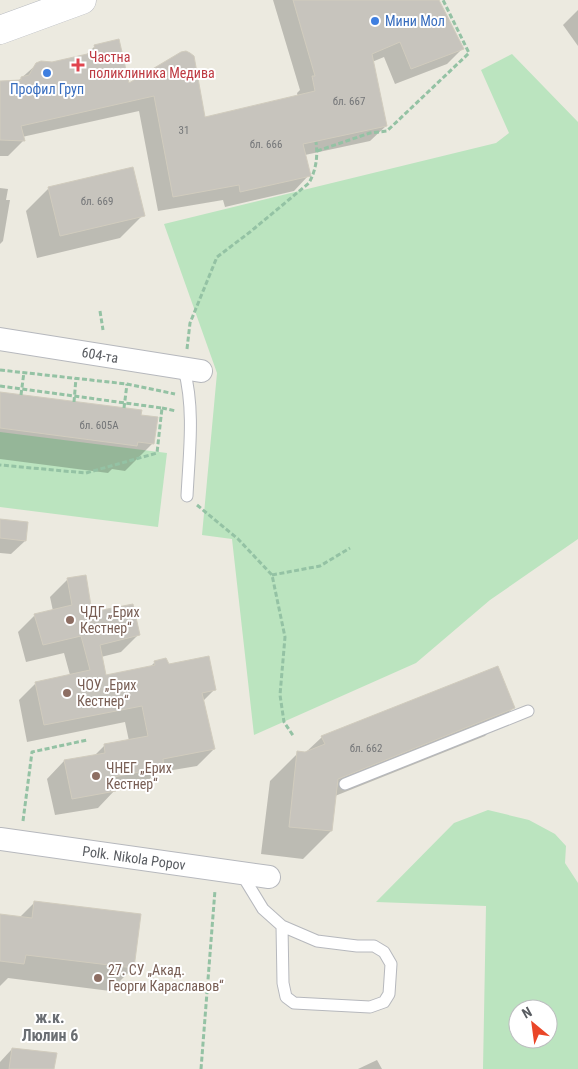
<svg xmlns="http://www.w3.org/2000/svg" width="578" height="1069" viewBox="0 0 578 1069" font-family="'Roboto Condensed',sans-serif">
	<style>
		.green { fill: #bbe4bf; fill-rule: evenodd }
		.shadow { fill: #0003 }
		.building { fill: #c7c4bd; stroke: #d1ccbe }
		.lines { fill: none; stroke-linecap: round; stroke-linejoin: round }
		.lane-casing { stroke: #b6b8bd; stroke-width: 13 }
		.street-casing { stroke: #b6b8bd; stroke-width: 24 }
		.secondary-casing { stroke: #b6b9bf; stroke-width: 29 }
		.path { stroke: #94c2a4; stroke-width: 3; stroke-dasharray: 5 2.5; stroke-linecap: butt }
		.lane { stroke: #fff; stroke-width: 11 }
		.street { stroke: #fff; stroke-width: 22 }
		.secondary { stroke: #fff; stroke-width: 28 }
		.shop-dot { fill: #3f7fe0; stroke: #fff; stroke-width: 2 }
		.health-dot { fill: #e0444e; stroke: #fff; stroke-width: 2 }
		.education-dot { fill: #8d6e63; stroke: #fff; stroke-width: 2 }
		.labels { text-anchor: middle; stroke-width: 4; stroke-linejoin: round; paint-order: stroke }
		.number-label { font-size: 11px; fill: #747678 }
		.shop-label { font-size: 14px; fill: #366cbe; stroke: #fff; text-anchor: start }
		.health-label { font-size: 14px; fill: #be3a42; stroke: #fff; text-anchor: start }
		.street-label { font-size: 14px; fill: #595c61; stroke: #fff }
		.education-label { font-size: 14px; fill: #785e54; stroke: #fff; text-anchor: start }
		.quarter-label { font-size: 16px; font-weight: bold; fill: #6a6e73; stroke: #fff }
	</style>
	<rect width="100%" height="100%" fill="#eceae0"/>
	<g class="green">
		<polygon points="512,54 578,122 578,539 490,600 416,663 254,735 232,539 202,535 217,373 164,224 496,143 509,133 481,70"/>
		<polygon points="0,432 167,453 158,527 0,507"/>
		<path d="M488 810 529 820 555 834 566 846 565 863 578 883V1069H483L486 906 376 902 454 823ZM518 1009H548V1039H518Z"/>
	</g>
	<g class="shadow">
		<polygon points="273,0 438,0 462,49 447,64 395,84 384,57 372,62 386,126 370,141 305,155 309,175 294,191 225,207 223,200 158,211 139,111 22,137 23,141 8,156 0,156 0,82 18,81 37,64 52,63 85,56 95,46 128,85 181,53 204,118 298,97 297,93 300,90"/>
		<polygon points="578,10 578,46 563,25"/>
		<polygon points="0,188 8,189 6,200 10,200 3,241 0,244"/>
		<polygon points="49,188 143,215 120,238 37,258 26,211"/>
		<polygon points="0,393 140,416 153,443 125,471 112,469 108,473 0,459"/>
		<polygon points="0,520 25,541 11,554 0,553"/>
		<polygon points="68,579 91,613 138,635 121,652 101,657 105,676 149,668 155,662 169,665 215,689 203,701 214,749 197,766 155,773 145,784 115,790 98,808 55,815 47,779 64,761 94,756 105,745 129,741 125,722 27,742 19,700 36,683 70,675 64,653 26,662 18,632 35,615 53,611 50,597"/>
		<polygon points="513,708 485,736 335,796 331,831 303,859 261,854 270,781 298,753 305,753 322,737"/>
		<polygon points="35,902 133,968 110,991 8,978 0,986 0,915 19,918"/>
		<polygon points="12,1049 53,1069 0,1069 0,1062"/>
		<polygon points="377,1060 382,1069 358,1069"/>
	</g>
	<g class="building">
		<polygon points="293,0 439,0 464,49 411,69 400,42 372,54 387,126 303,144 311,176 240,192 239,185 173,197 154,96 21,126 25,141 0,140 0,81 21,80 21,77 29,75 36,63 41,61 52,62 96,52 94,45 119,39 129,83 181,52 186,51 190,53 194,56 205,117 315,91 312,76 315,76"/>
		<polygon points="133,167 145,216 60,236 48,187"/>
		<polygon points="0,392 142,410 141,415 158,417 154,444 138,442 137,446 0,428"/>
		<polygon points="0,519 28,522 26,541 0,538"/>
		<polygon points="86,575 92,612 133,604 140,635 100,645 106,675 155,665 154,661 166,658 169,664 209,656 216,690 202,693 215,749 163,759 164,767 114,777 116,791 72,799 64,760 105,753 104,744 148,736 142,706 44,725 35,682 90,670 81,636 43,645 34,614 72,605 67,578"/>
		<polygon points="498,666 515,708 338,779 332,831 289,827 297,751 305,752 325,744 321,736"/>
		<polygon points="34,901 141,914 134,968 26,955 24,964 0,961 0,914 32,918"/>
		<polygon points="12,1048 57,1053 54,1069 9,1069"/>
	</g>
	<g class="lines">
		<g class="lane-casing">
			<g id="lane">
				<path d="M184 369C195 410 189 454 187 496"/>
				<polyline points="345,784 528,711"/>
				<polyline points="241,873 263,909 282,926 317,941 357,946 374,946 384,952 391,964 389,994 384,1002 370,1007 294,1003 286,997 283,983 282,926"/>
			</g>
		</g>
		<g class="street-casing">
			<g id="street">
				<polyline points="0,339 201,371"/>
				<polyline points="0,839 269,877"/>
			</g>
		</g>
		<g class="secondary-casing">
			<polyline id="secondary" points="0,30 82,0"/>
		</g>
		<g class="path">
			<polyline points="317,151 370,133 387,131 469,53 443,0"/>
			<polyline points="100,311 103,330"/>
			<path d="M187 349 190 323 217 257 250 232 309 183C316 170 318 157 316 142"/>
			<polyline points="0,370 127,384 175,394"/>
			<polyline points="0,386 162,408 157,453 86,473 0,465"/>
			<polyline points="21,395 24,372"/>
			<polyline points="74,402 76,378"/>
			<polyline points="124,408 127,384"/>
			<polyline points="162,408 176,411"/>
			<polyline points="197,505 238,539 272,575 285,637 280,695 284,722 294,737"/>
			<polyline points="272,575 320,566 350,548"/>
			<polyline points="23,821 32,752 87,740"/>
			<polyline points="201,1069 215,890"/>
		</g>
		<use href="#lane" class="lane"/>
		<use href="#street" class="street"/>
		<use href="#secondary" class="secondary"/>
	</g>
	<g class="shop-dot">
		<circle cx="375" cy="21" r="5"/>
		<circle cx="47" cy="73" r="5"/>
	</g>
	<path class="health-dot" d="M75.5 57.5h5v5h5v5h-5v5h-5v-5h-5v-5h5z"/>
	<g class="education-dot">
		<circle cx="70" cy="620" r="5"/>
		<circle cx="67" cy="693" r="5"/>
		<circle cx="96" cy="776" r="5"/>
		<circle cx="98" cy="978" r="5"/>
	</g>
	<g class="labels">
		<g class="number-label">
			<text x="349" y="105">бл. 667</text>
			<text x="184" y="134">31</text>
			<text x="266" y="148">бл. 666</text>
			<text x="97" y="205">бл. 669</text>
			<text x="99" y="429">бл. 605А</text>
			<text x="366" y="752">бл. 662</text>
		</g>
		<g class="shop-label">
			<text x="385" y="26">Мини Мол</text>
			<text x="47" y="94" text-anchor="middle">Профил Груп</text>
		</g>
		<g class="health-label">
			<text x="89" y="62">Частна<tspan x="89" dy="16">поликлиника Медива</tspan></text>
		</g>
		<g class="street-label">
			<text transform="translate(100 355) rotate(10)" y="5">604-та</text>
			<text transform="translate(134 858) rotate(8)" y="5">Polk. Nikola Popov</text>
		</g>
		<g class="education-label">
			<text x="80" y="617">ЧДГ „Ерих<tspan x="80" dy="16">Кестнер“</tspan></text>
			<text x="77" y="690">ЧОУ „Ерих<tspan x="77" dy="16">Кестнер“</tspan></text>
			<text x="106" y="773">ЧНЕГ „Ерих<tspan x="106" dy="16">Кестнер“</tspan></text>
			<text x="108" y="975">27. СУ „Акад.<tspan x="108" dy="16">Георги Караславов“</tspan></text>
		</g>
		<g class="quarter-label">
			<text x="50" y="1023">ж.к.<tspan x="50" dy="18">Люлин 6</tspan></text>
		</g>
	</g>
	<g transform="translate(533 1024) rotate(331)"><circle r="24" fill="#ffffff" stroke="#bdbec0"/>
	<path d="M0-4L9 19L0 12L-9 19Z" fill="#ea4628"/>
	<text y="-8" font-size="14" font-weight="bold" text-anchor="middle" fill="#595c61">N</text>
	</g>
</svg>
